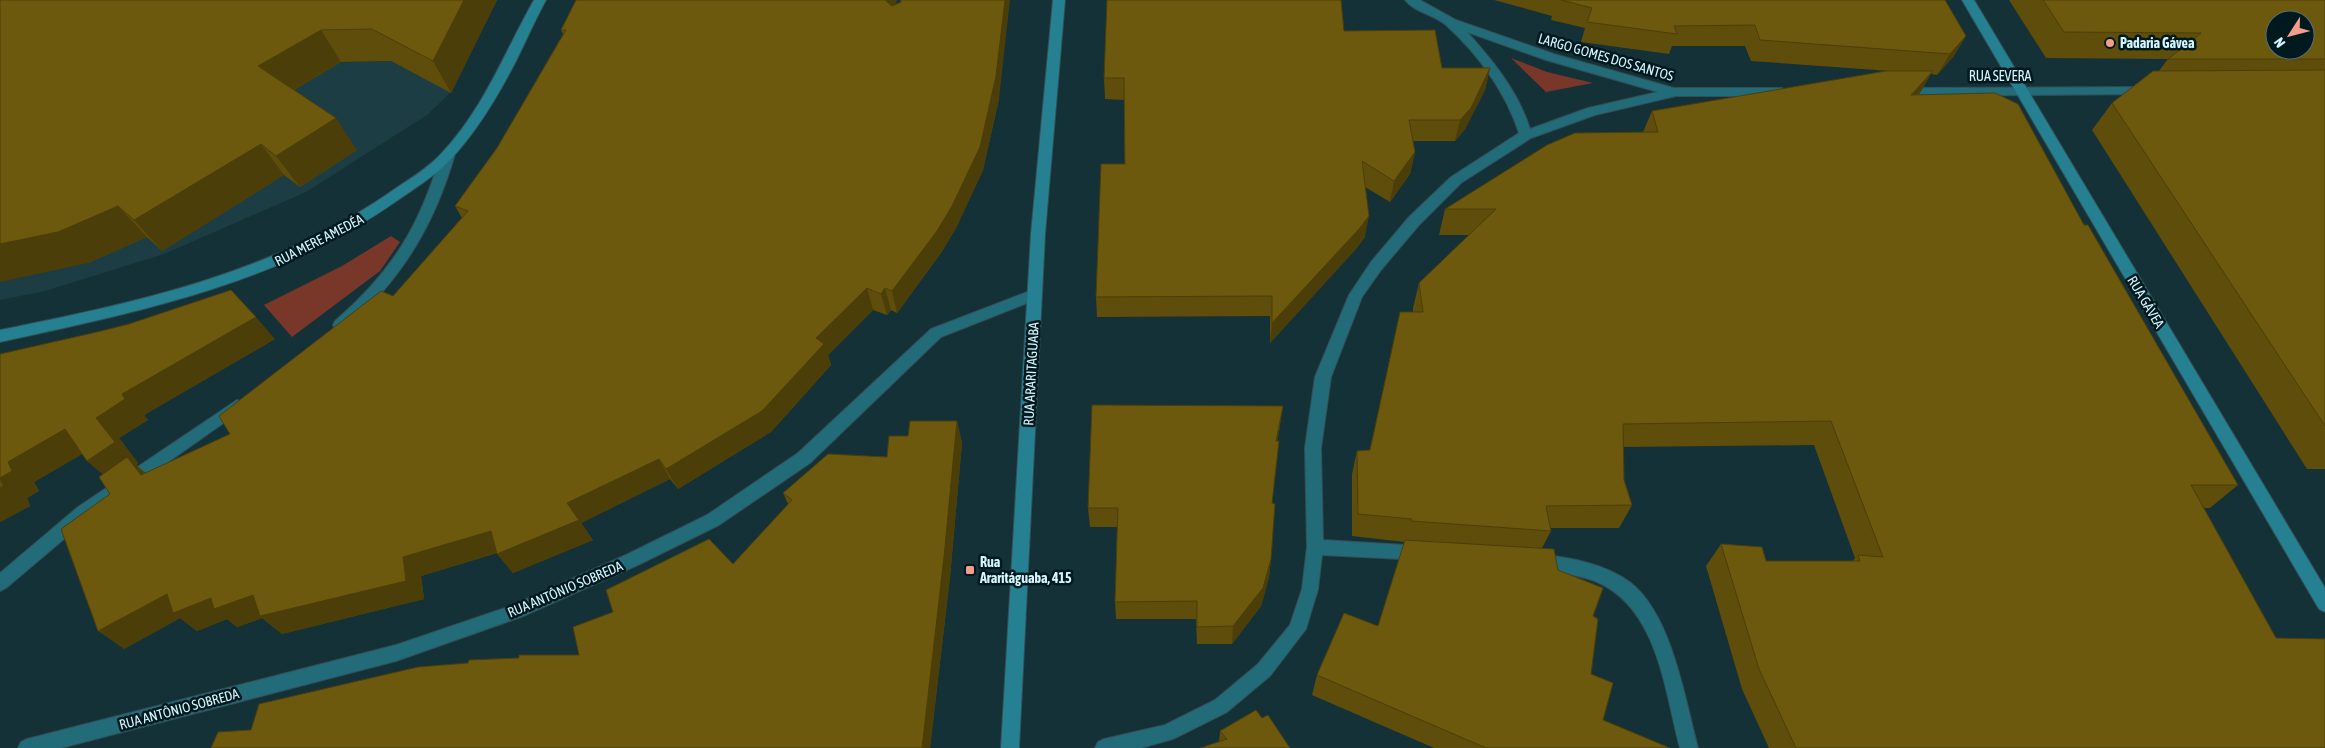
<svg xmlns="http://www.w3.org/2000/svg" width="2325" height="748" viewBox="0 0 2325 748" font-family="'Asap Condensed',sans-serif">
	<style>
		.built { fill: #1c3d44 }
		.green { fill: #79372a }
		.lines { fill: none; stroke-linecap: round; stroke-linejoin: round }
		.street-casing { stroke: #334e54; stroke-width: 2 }
		.secondary-casing { stroke: #334e54; stroke-width: 2 }
		.street { fill: #226b79; fill-rule: evenodd }
		.secondary { fill: #258192; fill-rule: evenodd }
		.wall { fill: #5e4d0b }
		.shaded-wall { fill: #4c3e09 }
		.building { fill: #6d590d; stroke: #4c3e09; fill-rule: evenodd }
		.poi-dot { fill: #f49d8b; stroke: #00191e; stroke-width: 2 }
		.labels { text-anchor: middle; stroke-width: 5; stroke-linejoin: round; paint-order: stroke }
		.poi-label { font-size: 14px; font-weight: bold; fill: #d4f6fe; stroke: #00191e; text-anchor: start }
		.street-label { font-size: 14px; fill: #d4f6fe; stroke: #00191e }
	</style>
	<rect width="100%" height="100%" fill="#143137"/>
	<polygon class="built" points="181,0 319,63 391,61 451,92 427,115 306,192 164,254 45,291 0,300 0,13"/>
	<g class="green">
		<polygon points="1511,58 1547,72 1593,83 1546,92"/>
		<polygon points="391,236 400,242 380,271 292,337 264,305 342,266"/>
	</g>
	<g class="lines">
		<g class="street-casing">
			<g id="street">
				<path d="M1405 0H1420L1456 20 1554 54 1674 88H1782L1788 92 1782 96H1676L1595 115 1531 138 1461 183 1419 225 1381 270 1362 297 1331 377 1321 448 1323 540 1421 546 1427 548 1429 553 1427 558 1421 560 1322 555 1318 589 1306 629 1270 676 1227 712 1173 739 1141 748H1095L1098 742 1104 739 1165 725 1215 700 1258 664 1290 625 1302 589 1307 547 1305 448 1315 377 1349 295 1371 262 1409 217 1451 177 1519 133C1506 93 1479 55 1447 26 1436 15 1415 13 1405 0ZM1467 32 1546 60 1658 92 1588 108 1530 129C1518 91 1493 61 1467 32Z"/>
				<polygon points="2147,87 2151,88 2153,91 2151,94 1900,96 1894,92 1900,88"/>
				<path d="M448 149 455 154C434 226 402 279 345 329L340 331 335 329 333 325 335 321C392 272 420 226 441 154Z"/>
				<polygon points="1035,289 1040,290 1042,294 1040,298 941,337 810,463 719,525 640,564 521,617 396,661 61,748 18,748 21,742 27,739 396,645 511,606 628,554 707,515 798,453 931,329"/>
				<polygon points="237,400 242,402 245,406 242,410 90,517 6,588 0,591 0,573 78,507"/>
				<path d="M1536 554C1567 557 1605 563 1631 583 1672 616 1685 699 1698 748H1680C1665 692 1658 608 1597 582 1576 573 1552 574 1530 566L1528 561 1530 556Z"/>
			</g>
		</g>
		<g class="secondary-casing">
			<g id="secondary">
				<path d="M534 0H546C535 20 526 41 516 61 498 96 476 133 449 161 435 176 415 188 398 200 280 283 139 312 0 342V330C138 302 271 274 389 193 406 181 426 170 440 155 484 109 504 53 534 0Z"/>
				<polygon points="1053,0 1065,0 1045,234 1019,748 1001,748 1031,234"/>
				<polygon points="1962,0 1974,0 2325,588 2325,612 2319,609"/>
			</g>
		</g>
		<use href="#street" class="street"/>
		<use href="#secondary" class="secondary"/>
	</g>
	<g class="wall">
		<polygon points="0,0 497,0 451,93 391,61 341,62 294,90 357,150 300,187 284,175 162,251 147,237 88,263"/>
		<polygon points="1494,0 1945,0 1966,36 1953,57 1937,75 1931,74 1918,95 2084,225 2238,485 2210,508 2204,508 2325,748 1769,748 1742,689 1706,566 1721,544 1766,561 1853,561 1855,558 1814,445 1623,447 1624,480 1632,505 1619,528 1550,528 1551,531 1542,548 1593,616 1591,674 1603,720 1670,748 1434,748 1312,695 1317,675 1378,626 1405,542 1352,536 1352,474 1357,451 1370,450 1413,312 1413,308 1419,283 1469,235 1439,235 1445,209 1643,132 1652,111 1890,71 1751,61 1745,46 1672,46 1669,54 1581,42 1585,28 1551,20 1552,16"/>
		<polygon points="2009,0 2325,0 2325,469 2307,469 2092,130 2112,103 2159,71 2168,59 2046,58"/>
		<polygon points="896,4 999,99 983,170 956,228 941,253 897,313 891,310 887,315 873,310 828,355 831,365 771,432 678,489 670,479 581,523 593,540 513,573 497,553 421,576 424,599 282,634 262,618 237,627 227,619 197,631 180,618 124,649 110,494 103,474 87,461 82,454 34,482 39,491 27,498 30,506 0,522 97,332 275,339 144,415 148,420 119,438 138,463 136,465 145,473 230,434 393,296 462,218 455,206 497,148 563,34 561,30"/>
		<polygon points="1344,31 1442,68 1490,68 1485,90 1465,129 1455,141 1413,141 1415,152 1410,174 1390,202 1365,187 1365,237 1355,250 1270,343 1270,316 1097,317 1096,297 1125,164 1124,100 1105,99 1104,78"/>
		<polygon points="957,421 962,443 950,577 930,748 211,748 251,730 579,655 613,612 733,564 788,504 783,493 887,457 908,436"/>
		<polygon points="1280,426 1277,441 1272,503 1271,559 1269,577 1261,606 1232,644 1197,644 1196,619 1116,619 1115,602 1117,527 1090,527 1088,508"/>
		<polygon points="1262,718 1290,748 1219,742 1220,731"/>
	</g>
	<g class="shaded-wall">
		<polygon points="464,0 497,0 451,93 433,61"/>
		<polygon points="886,0 897,0 890,24"/>
		<polygon points="1005,0 1010,0 999,99 983,170 956,228 941,253 897,313 892,291"/>
		<polygon points="321,30 341,62 280,98 258,66"/>
		<polygon points="1966,36 1953,57 1937,75 1950,54"/>
		<polygon points="1490,68 1485,90 1465,129 1455,141 1460,120"/>
		<polygon points="1933,71 1917,98 1911,95"/>
		<polygon points="336,118 357,150 300,187 276,156"/>
		<polygon points="261,144 284,175 162,251 134,220"/>
		<polygon points="1415,152 1410,174 1390,202 1394,181"/>
		<polygon points="118,206 147,237 88,263 0,282 0,244"/>
		<polygon points="1369,216 1365,237 1355,250 1270,343 1272,323"/>
		<polygon points="867,288 873,310 828,355 831,365 771,432 678,489 666,469 816,338"/>
		<polygon points="885,288 891,310 887,315 881,294"/>
		<polygon points="256,317 275,339 144,415 148,420 119,438 138,463 136,465 150,477 112,482 87,461 96,418 122,394"/>
		<polygon points="1283,406 1280,426 1274,461 1276,441"/>
		<polygon points="957,421 962,443 950,577 930,748 922,748"/>
		<polygon points="65,429 89,450 34,482 39,491 27,498 30,506 0,522 0,478 8,462"/>
		<polygon points="659,459 670,479 581,523 593,540 513,573 497,554 506,550 421,576 424,599 282,634 262,618 237,627 227,619 197,631 180,618 124,649 98,631 167,594 211,598 253,595 403,557 567,503"/>
		<polygon points="1271,559 1269,577 1261,606 1232,644 1233,626"/>
	</g>
	<g class="building">
		<polygon points="0,0 464,0 433,61 372,29 321,30 258,66 336,118 276,156 261,144 134,220 118,206 58,232 0,244"/>
		<polygon points="576,0 886,0 886,1 892,6 901,2 901,0 1005,0 996,76 980,147 952,206 937,231 892,291 885,288 881,294 867,288 816,338 824,344 762,411 666,469 659,459 567,503 579,520 497,554 491,531 403,557 406,581 260,616 253,595 214,609 211,598 173,613 167,594 98,631 61,529 110,494 99,477 127,457 141,475 230,434 219,416 381,291 393,296 468,211 455,206 497,148 566,30 561,30"/>
		<polygon points="1107,0 1341,0 1344,31 1435,30 1442,68 1490,68 1471,108 1460,120 1409,120 1415,152 1394,181 1362,161 1369,216 1359,229 1272,323 1272,296 1096,297 1101,164 1125,164 1124,78 1104,78"/>
		<polygon points="1561,0 1945,0 1966,36 1950,54 1760,40 1755,25 1674,26 1677,34 1587,22 1592,8"/>
		<path d="M2043 0H2325V59H2168L2201 33 2064 32ZM2275 20H2305V50H2275Z"/>
		<polygon points="2325,70 2325,426 2112,103 2153,71"/>
		<polygon points="1886,71 1933,71 1911,95 1995,93 2018,104 2084,225 2088,225 2238,485 2191,485 2276,638 2325,639 2325,748 1796,748 1759,669 1721,544 1762,547 1766,561 1860,561 1858,555 1883,557 1831,421 1623,424 1624,480 1632,505 1546,506 1551,531 1411,521 1412,519 1358,514 1357,451 1370,450 1400,312 1423,312 1419,283 1496,209 1445,209 1547,145 1575,133 1658,132 1652,111"/>
		<polygon points="231,290 256,317 122,394 125,399 96,418 115,442 87,461 65,429 8,462 12,471 0,478 3,486 0,488 0,354 97,332 129,324"/>
		<polygon points="1092,405 1283,406 1276,441 1279,441 1272,503 1275,504 1271,559 1263,588 1233,626 1197,627 1197,601 1115,602 1118,508 1088,508"/>
		<polygon points="910,421 957,421 944,557 922,748 211,748 218,732 251,730 259,704 418,667 468,663 469,660 519,658 519,655 579,655 573,627 613,612 606,590 709,539 733,564 792,500 783,493 828,454 887,457 889,436 908,436"/>
		<polygon points="1405,540 1554,549 1558,570 1603,588 1593,616 1598,619 1591,674 1613,683 1603,720 1670,748 1486,748 1317,675 1344,613 1378,626"/>
		<polygon points="1256,710 1262,718 1268,715 1290,748 1200,748 1227,739 1220,731"/>
	</g>
	<g class="poi-dot">
		<circle cx="2110" cy="43" r="5"/>
		<rect x="965" y="565" width="10" height="10" rx="2.5"/>
	</g>
	<g class="labels">
		<g class="poi-label">
			<text x="2120" y="48">Padaria Gávea</text>
			<text x="980" y="567">Rua<tspan x="980" dy="16">Araritáguaba, 415</tspan></text>
		</g>
		<g class="street-label">
			<text transform="translate(1606 57) rotate(16)" y="5">LARGO GOMES DOS SANTOS</text>
			<text x="2000" y="81">RUA SEVERA</text>
			<text transform="translate(319 240) rotate(-27)" y="5">RUA MERE AMEDÉA</text>
			<text transform="translate(2146 302) rotate(59)" y="5">RUA GÁVEA</text>
			<text transform="translate(1031 374) rotate(-87)" y="5">RUA ARARITAGUABA</text>
			<text transform="translate(565 589) rotate(-23)" y="5">RUA ANTÔNIO SOBREDA</text>
			<text transform="translate(179 709) rotate(-15)" y="5">RUA ANTÔNIO SOBREDA</text>
		</g>
	</g>
	<g transform="translate(2290 35) rotate(234)"><circle r="24" fill="#00191e" stroke="#557178"/>
	<path d="M0-4L9 19L0 12L-9 19Z" fill="#f49d8b"/>
	<text y="-8" font-size="14" font-weight="bold" text-anchor="middle" fill="#d4f6fe">N</text>
	</g>
</svg>
